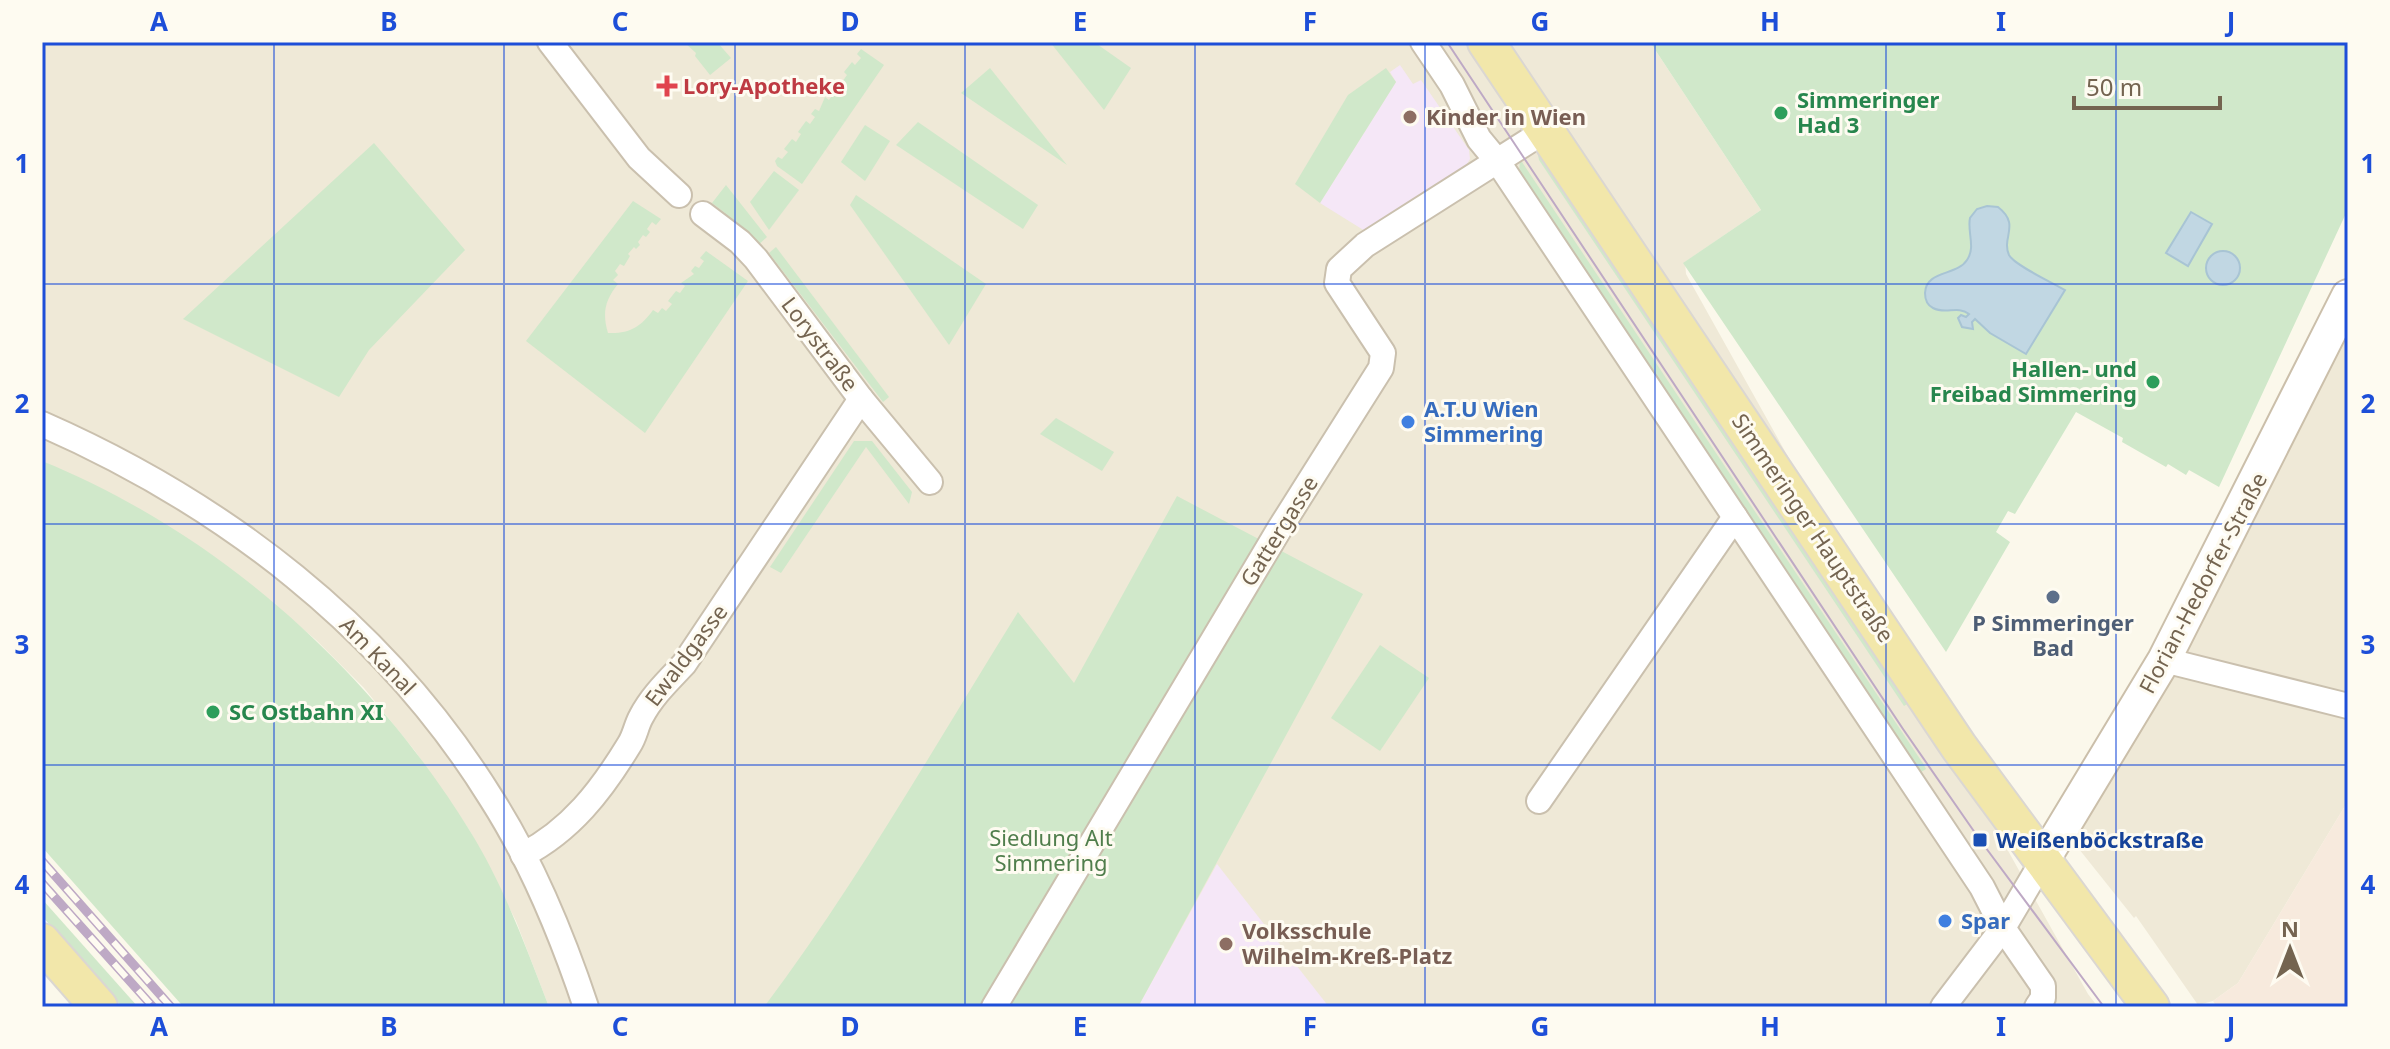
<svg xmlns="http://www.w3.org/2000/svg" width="2390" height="1049" viewBox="0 0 2390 1049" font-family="'Noto Sans',sans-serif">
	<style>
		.residential { fill: #efe9d7 }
		.commercial { fill: #f7eadd }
		.education { fill: #f5e7f7 }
		.green { fill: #d0e8ca }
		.water { fill: #c1d7e3; stroke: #a8c4d4; stroke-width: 2 }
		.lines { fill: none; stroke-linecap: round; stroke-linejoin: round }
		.minor-casing { stroke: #cac0ae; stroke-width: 28 }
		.secondary-casing { stroke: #cbbfaa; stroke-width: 36 }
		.primary-casing { stroke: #dbd7d2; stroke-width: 40 }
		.minor { stroke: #fff; stroke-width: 24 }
		.secondary { stroke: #fff; stroke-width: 32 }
		.primary { stroke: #f2e7aa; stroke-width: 36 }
		.tram { stroke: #bea9c5; stroke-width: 2 }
		.rail-casing { stroke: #bea9c5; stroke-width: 9 }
		.rail { stroke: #fefbf1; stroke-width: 6; stroke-dasharray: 18; stroke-linecap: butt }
		.grid { fill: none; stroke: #1d4ed8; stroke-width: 2; stroke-opacity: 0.55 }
		.health-dot { fill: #e0444e; stroke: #fefbf1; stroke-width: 3 }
		.leisure-dot { fill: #2e9e5b; stroke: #fefbf1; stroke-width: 3 }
		.education-dot { fill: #8d6e63; stroke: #fefbf1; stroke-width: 3 }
		.shop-dot { fill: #3f7fe0; stroke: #fefbf1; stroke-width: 3 }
		.service-dot { fill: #5c6f8a; stroke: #fefbf1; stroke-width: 3 }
		.transit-dot { fill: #1a4fb4; stroke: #fefbf1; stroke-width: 3 }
		.labels { text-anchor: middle; stroke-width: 6; stroke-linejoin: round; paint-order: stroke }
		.health-label { font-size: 22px; font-weight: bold; fill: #be3a42; stroke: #fefbf1; text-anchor: start }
		.leisure-label { font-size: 22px; font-weight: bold; fill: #27864d; stroke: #fefbf1; text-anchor: start }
		.education-label { font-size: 22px; font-weight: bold; fill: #785e54; stroke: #fefbf1; text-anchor: start }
		.street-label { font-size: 22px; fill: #746450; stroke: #fefbf1 }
		.shop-label { font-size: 22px; font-weight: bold; fill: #366cbe; stroke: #fefbf1; text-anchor: start }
		.service-label { font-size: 22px; font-weight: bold; fill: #4e5e75; stroke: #fefbf1 }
		.park-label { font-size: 22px; fill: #507e4c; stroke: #fefbf1 }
		.transit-label { font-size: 22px; font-weight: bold; fill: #164399; stroke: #fefbf1; text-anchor: start }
		.neatline { fill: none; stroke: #1d4ed8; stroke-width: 3 }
		.grid-label { font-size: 26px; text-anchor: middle; font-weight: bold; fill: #1d4ed8 }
	</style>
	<rect width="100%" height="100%" fill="#fbf8eb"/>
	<g class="residential">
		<polygon points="42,42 1650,42 1761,210 1685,262 1686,274 2088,994 2098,1007 549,1007 516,921 470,831 415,751 364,688 316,640 258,591 207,552 123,501 42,461"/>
		<polygon points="2348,331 2348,801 2238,983 2213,1001 2198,1005 2136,916 2134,918 2063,829"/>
	</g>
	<polygon class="commercial" points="2348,801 2348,1007 2217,1007 2213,1001 2238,983"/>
	<g class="education">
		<polygon points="1400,65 1413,84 1421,80 1469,150 1470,159 1465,167 1365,231 1320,203 1396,82 1390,72"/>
		<polygon points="1217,864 1329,1007 1138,1007"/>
	</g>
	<g class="green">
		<polygon points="684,42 717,42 731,58 710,75 695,56 696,53"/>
		<polygon points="1050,42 1094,42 1131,68 1104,110"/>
		<polygon points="1650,42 2348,42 2348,209 2219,487 2189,470 2186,475 2168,464 2166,467 2122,442 2123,438 2076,412 2015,514 2008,511 1996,532 2010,542 1946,652 1683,263 1761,210"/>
		<polygon points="861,49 884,65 802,184 777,166 775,161 778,157 782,159 788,152 784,149 792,139 796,142 801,134 798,132 806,121 810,124 815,117 811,114 815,109 819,111 825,97 829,100 834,93 830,90 838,79 842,82 847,75 844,72 852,62 855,65 861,58 857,54"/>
		<polygon points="990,68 1067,165 961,93"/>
		<polygon points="1386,68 1396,82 1320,203 1295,184 1348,95"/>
		<polygon points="918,122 1038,205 1023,229 896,145"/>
		<polygon points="865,125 890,141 865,181 841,162"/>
		<polygon points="374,143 465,250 369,350 339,397 183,319"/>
		<polygon points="1543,152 1909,703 1904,706 1539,160 1538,155"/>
		<polygon points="1520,159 1924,765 1926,769 1918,774 1519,174"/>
		<polygon points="774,171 799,190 769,230 750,202"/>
		<polygon points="726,185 767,237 756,247 723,221 725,213 712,203"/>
		<polygon points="856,195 986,284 949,345 850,205"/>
		<path d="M633 201 661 219 656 225 652 222 647 229 650 232 646 237 643 235 638 242 640 245 636 249 634 247 628 254 630 256 624 266 620 264 615 271 618 275 613 280 618 284C605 300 602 313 608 333 629 334 641 327 653 310L658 313 662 308 666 311 672 304 668 301 676 291 680 293 685 286 681 283 694 274 691 271 695 266 699 268 704 261 700 258 706 251 748 281 645 433 526 341Z"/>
		<polygon points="776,247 889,397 883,402 769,253"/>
		<polygon points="1056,418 1114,452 1102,471 1040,434"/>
		<polygon points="854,441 872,441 912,492 909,504 866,447 781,573 770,567"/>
		<path d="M42 461C219 533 370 669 470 831 504 886 526 947 549 1007H184L180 1003 42 847Z"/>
		<path d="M1177 496 1363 594 1138 1007H764C858 882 935 745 1018 612L1074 683Z"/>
		<polygon points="1380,645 1429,678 1380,751 1331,718"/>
		<polygon points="42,899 138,1007 122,1007 42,916"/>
	</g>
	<g class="water">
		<path d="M1987 206 1998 207C2021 225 2001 237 2009 255 2014 265 2053 283 2065 290L2026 354 1990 333 1975 319 1972 322 1973 329 1962 327 1958 318 1961 315 1966 317 1969 314C1957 305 1946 315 1933 308 1927 305 1925 299 1925 293 1926 270 1957 276 1967 260 1976 247 1967 232 1970 218L1977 209Z"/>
		<polygon points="2191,212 2212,224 2188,266 2166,253"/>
		<circle cx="2223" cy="268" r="17"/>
	</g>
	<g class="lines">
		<g class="minor-casing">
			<g id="minor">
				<polyline points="550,42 639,158 679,195"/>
				<polyline points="1423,42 1452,85 1479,139 1498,162 1982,887 2003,928 2043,986 2043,998 2037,1007"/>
				<polyline points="703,214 740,242 756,259 861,399 930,482"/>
				<path d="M42 424C224 504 385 627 491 798 532 862 562 935 586 1007"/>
				<polyline points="2164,660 2348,706"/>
				<polyline points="1539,801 1735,517"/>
				<path d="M523 855C571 830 601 791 629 745 635 736 636 726 641 717 652 696 668 681 684 664L861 399"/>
				<polyline points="994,1007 1280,528 1381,368 1383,353 1337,283 1339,269 1365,245 1546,130"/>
				<polyline points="1943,1007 2003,928 2042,862"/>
			</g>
		</g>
		<g class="secondary-casing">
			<polyline id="secondary" points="2042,862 2164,660 2348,296"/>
		</g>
		<g class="primary-casing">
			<g id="primary">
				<polyline points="1486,42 1959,747 2151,1007"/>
				<polyline points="42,942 99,1007"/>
			</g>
		</g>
		<use href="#minor" class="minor"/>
		<use href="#secondary" class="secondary"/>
		<use href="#primary" class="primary"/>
		<polyline class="tram" points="1447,42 1903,729 1980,840 2104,1007"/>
		<g class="rail-casing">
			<g id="rail">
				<polyline points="42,861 171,1007"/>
				<polyline points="42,883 153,1007"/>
			</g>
		</g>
		<use href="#rail" class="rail"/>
	</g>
	<path class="grid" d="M274 42V1007M504 42V1007M735 42V1007M965 42V1007M1195 42V1007M1425 42V1007M1655 42V1007M1886 42V1007M2116 42V1007M42 284H2348M42 524H2348M42 765H2348"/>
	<path class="health-dot" d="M663 74h8v8h8v8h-8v8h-8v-8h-8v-8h8z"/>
	<g class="leisure-dot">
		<circle cx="1781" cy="113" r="8"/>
		<circle cx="2153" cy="382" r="8"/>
		<circle cx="213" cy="712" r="8"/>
	</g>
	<g class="education-dot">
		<circle cx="1410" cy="117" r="8"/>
		<circle cx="1226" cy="944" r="8"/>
	</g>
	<g class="shop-dot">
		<circle cx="1408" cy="422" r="8"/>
		<circle cx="1945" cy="921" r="8"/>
	</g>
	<circle class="service-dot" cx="2053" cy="597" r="8"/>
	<rect class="transit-dot" x="1972" y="832" width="16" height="16" rx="4"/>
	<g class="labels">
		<g class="health-label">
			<text x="683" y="94">Lory-Apotheke</text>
		</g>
		<g class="leisure-label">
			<text x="1797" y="108">Simmeringer<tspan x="1797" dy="25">Had 3</tspan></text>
			<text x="2137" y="377" text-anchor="end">Hallen- und<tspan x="2137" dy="25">Freibad Simmering</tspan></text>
			<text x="229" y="720">SC Ostbahn XI</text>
		</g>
		<g class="education-label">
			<text x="1426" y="125">Kinder in Wien</text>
			<text x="1242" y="939">Volksschule<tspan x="1242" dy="25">Wilhelm-Kreß-Platz</tspan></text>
		</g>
		<g class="street-label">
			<text transform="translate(820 344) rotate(53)" y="8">Lorystraße</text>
			<text transform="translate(1813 528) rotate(56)" y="8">Simmeringer Hauptstraße</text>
			<text transform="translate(1279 531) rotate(-58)" y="8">Gattergasse</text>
			<text transform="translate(2203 583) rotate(-62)" y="8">Florian-Hedorfer-Straße</text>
			<text transform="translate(686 655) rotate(-53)" y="8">Ewaldgasse</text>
			<text transform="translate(378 656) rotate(46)" y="8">Am Kanal</text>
		</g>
		<g class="shop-label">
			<text x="1424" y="417">A.T.U Wien<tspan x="1424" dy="25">Simmering</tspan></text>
			<text x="1961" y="929">Spar</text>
		</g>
		<g class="service-label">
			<text x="2053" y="631">P Simmeringer<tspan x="2053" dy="25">Bad</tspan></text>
		</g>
		<g class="park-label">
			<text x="1051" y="846">Siedlung Alt<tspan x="1051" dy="25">Simmering</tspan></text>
		</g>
		<g class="transit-label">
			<text x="1996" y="848">Weißenböckstraße</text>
		</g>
	</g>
	<rect width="2390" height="1049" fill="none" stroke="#fefbf1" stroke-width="88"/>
	<g transform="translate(2290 949)" stroke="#fefbf1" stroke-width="6" paint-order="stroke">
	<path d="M0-6L14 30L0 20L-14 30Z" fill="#746450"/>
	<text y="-12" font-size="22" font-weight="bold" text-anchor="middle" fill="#746450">N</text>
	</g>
	<path d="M2074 96v12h146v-12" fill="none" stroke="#746450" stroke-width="4"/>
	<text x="2086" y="96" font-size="24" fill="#746450" stroke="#fefbf1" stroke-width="6" paint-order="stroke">50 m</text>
	<rect x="44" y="44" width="2302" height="961" class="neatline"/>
	<g class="grid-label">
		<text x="159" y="31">A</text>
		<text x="389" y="31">B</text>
		<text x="620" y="31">C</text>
		<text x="850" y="31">D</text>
		<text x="1080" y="31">E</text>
		<text x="1310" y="31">F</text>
		<text x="1540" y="31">G</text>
		<text x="1770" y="31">H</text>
		<text x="2001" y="31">I</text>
		<text x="2231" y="31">J</text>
		<text x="22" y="173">1</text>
		<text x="2368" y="173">1</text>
		<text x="22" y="413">2</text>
		<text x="2368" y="413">2</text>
		<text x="22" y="654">3</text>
		<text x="2368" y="654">3</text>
		<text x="22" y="894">4</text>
		<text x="2368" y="894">4</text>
		<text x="159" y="1036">A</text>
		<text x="389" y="1036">B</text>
		<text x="620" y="1036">C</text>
		<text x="850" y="1036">D</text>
		<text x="1080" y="1036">E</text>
		<text x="1310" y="1036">F</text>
		<text x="1540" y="1036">G</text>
		<text x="1770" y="1036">H</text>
		<text x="2001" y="1036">I</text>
		<text x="2231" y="1036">J</text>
	</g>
</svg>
